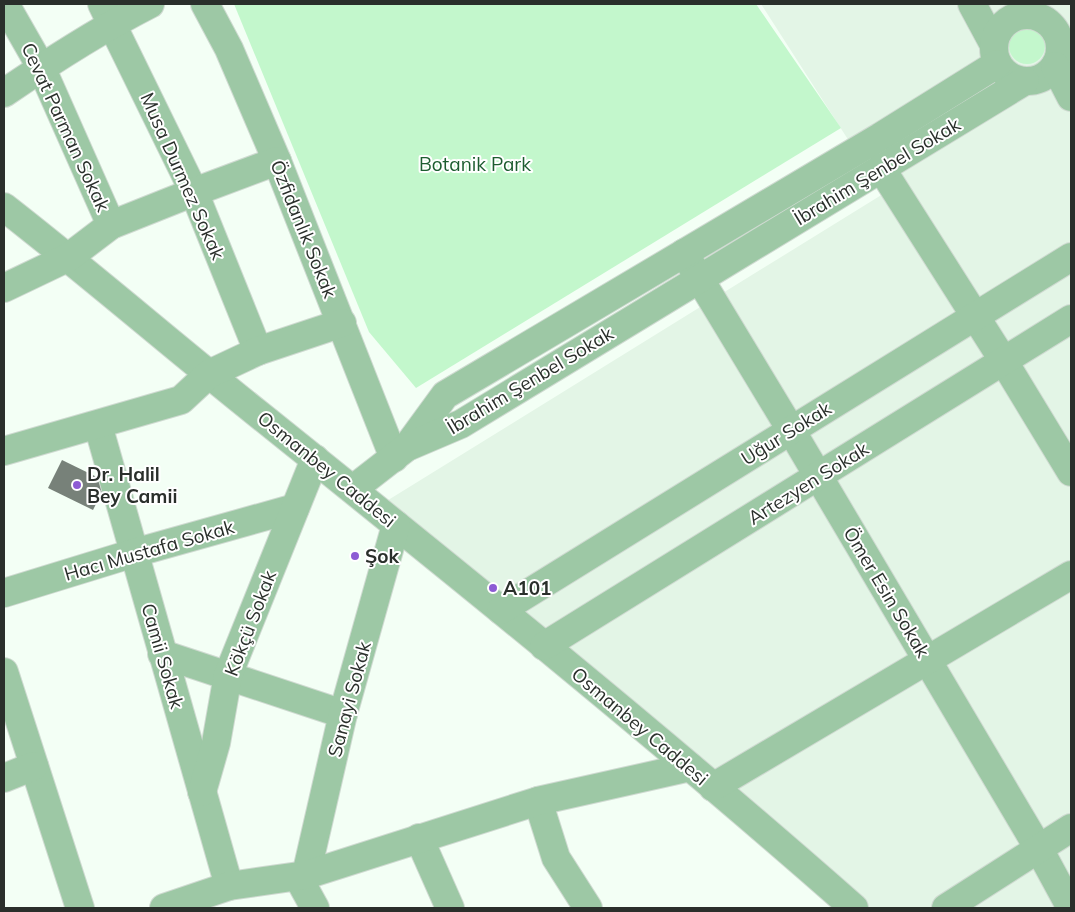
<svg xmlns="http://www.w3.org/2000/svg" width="1075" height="912" viewBox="0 0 1075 912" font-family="Mulish,sans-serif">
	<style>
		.built { fill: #e3f5e6 }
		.green { fill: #c3f7cc }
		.building { fill: #778179 }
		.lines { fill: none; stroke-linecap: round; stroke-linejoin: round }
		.minor-casing { stroke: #cfdad1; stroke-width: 30 }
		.minor { stroke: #9dc8a5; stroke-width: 28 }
		.poi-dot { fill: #8d5bd4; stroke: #fff; stroke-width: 2 }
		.labels { text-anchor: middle; stroke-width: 4; stroke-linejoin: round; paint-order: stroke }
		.street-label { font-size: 19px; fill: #2a2f2b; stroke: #fff }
		.park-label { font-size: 19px; fill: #1d5d30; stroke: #fff }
		.poi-label { font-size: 19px; font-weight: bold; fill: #2a2f2b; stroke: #fff; text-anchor: start }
	</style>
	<rect width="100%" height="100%" fill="#f3fff5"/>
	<polygon class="built" points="761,4 1071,4 1071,908 853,908 385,502 883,194"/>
	<g class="green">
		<polygon points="234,4 756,4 841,128 416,388 369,332"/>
		<circle cx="1027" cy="46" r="18"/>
	</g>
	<polygon class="building" points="62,460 107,482 93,510 48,488"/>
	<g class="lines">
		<g class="minor-casing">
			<g id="minor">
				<polyline points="5,4 41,67 111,225"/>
				<polyline points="102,4 194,192 258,351"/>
				<polyline points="205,4 229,49 277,161 394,458"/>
				<polyline points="972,4 993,43"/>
				<circle cx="1027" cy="48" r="33"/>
				<polyline points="1055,66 1071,97"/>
				<path d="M4 93C51 61 99 30 150 4"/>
				<polyline points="881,168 1003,360 1071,472"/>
				<path d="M4 207C90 274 172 345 257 413 459 575 660 737 854 908"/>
				<polyline points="684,253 791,430 1039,849 1071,908"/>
				<polyline points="4,288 69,257 111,225 194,192 277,161"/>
				<polyline points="98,425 229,886"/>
				<polyline points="407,447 445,395 880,137 997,64"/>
				<polyline points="4,451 181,400 209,374 258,351 342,323"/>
				<polyline points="353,489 407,447 461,424 1025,81"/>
				<polyline points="4,593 134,553 295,508"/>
				<polyline points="501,610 1071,257"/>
				<polyline points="544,646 1071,319"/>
				<polyline points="162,654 343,714"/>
				<polyline points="4,672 80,908"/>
				<polyline points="4,778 34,766"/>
				<polyline points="713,787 1071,575"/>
				<polyline points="202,792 216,743 228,675 315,459"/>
				<polyline points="538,801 556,858 588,908"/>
				<polyline points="419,838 450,908"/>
				<polyline points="306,875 343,714 396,525"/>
				<polyline points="298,877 315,908"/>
				<polyline points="164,908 229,886 306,875 538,801 690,767"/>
				<polyline points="946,908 1071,828"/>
			</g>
		</g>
		<use href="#minor" class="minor"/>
	</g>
	<g class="poi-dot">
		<circle cx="77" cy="485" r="5"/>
		<circle cx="355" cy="556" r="5"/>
		<circle cx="493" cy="588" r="5"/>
	</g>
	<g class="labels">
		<g class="street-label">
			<text transform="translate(66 127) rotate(65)" y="7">Cevat Parman Sokak</text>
			<text transform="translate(877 171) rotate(-31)" y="7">İbrahim Şenbel Sokak</text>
			<text transform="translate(183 176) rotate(66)" y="7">Musa Durmez Sokak</text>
			<text transform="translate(304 229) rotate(68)" y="7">Özfidanlık Sokak</text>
			<text transform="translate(530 380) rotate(-31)" y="7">İbrahim Şenbel Sokak</text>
			<text transform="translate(786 433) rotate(-32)" y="7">Uğur Sokak</text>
			<text transform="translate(327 469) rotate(39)" y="7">Osmanbey Caddesi</text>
			<text transform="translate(808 483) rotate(-32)" y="7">Artezyen Sokak</text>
			<text transform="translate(149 550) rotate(-16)" y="7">Hacı Mustafa Sokak</text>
			<text transform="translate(887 592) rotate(59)" y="7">Ömer Esin Sokak</text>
			<text transform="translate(250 623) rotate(-69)" y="7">Kökçü Sokak</text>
			<text transform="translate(163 656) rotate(74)" y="7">Camii Sokak</text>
			<text transform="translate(349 699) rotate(-75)" y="7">Sanayi Sokak</text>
			<text transform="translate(640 726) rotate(40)" y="7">Osmanbey Caddesi</text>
		</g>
		<g class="park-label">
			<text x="475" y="171">Botanik Park</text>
		</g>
		<g class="poi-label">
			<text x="87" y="481">Dr. Halil<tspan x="87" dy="22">Bey Camii</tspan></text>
			<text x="365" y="563">Şok</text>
			<text x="503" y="595">A101</text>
		</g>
	</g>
	<rect width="1075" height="912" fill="none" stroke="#2a2f2b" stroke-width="10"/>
</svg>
